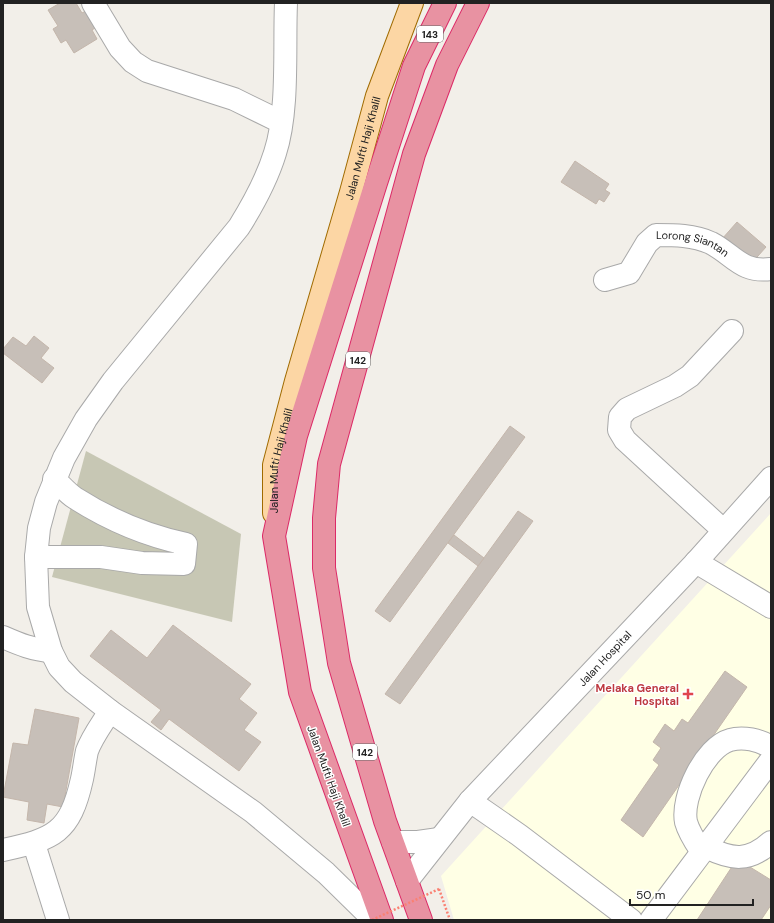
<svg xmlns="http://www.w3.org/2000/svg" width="774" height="923" viewBox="0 0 774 923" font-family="'DM Sans',sans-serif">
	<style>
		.education { fill: #ffffe5 }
		.construction { fill: #c7c7b4 }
		.building { fill: #c7bfb8; stroke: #c4b6ab }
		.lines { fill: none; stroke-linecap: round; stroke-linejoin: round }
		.minor-casing { stroke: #a9a9a9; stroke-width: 24 }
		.major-casing { stroke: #a06b00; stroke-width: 24 }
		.highway-casing { stroke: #dc2a67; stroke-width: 24 }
		.path { stroke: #fa8072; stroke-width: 2.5; stroke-dasharray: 2 2; stroke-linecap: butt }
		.minor { stroke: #fff; stroke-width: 22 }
		.major { stroke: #fcd6a4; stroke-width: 22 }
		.highway { stroke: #e892a2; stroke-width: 22 }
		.path-bridge { stroke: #fa8072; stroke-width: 2.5; stroke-dasharray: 2 2; stroke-linecap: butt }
		.health-dot { fill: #e0444e; stroke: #fff; stroke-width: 1.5 }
		.labels { text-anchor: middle; stroke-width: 3; stroke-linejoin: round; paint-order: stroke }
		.shield { fill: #fff; stroke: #646464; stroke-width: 1 }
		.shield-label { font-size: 10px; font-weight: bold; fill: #222 }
		.street-label { font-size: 11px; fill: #222; stroke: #fff }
		.health-label { font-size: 11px; font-weight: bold; fill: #be3a42; stroke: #fff; text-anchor: end }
	</style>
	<rect width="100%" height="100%" fill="#f2efe9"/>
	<polygon class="education" points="771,513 771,920 454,920 441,876"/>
	<polygon class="construction" points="86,451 241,534 232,622 52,577"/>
	<g class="building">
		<polygon points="60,3 76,3 82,13 91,8 101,24 92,30 97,39 74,53 66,40 61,43 53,29 58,26 48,10"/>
		<polygon points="575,161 609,184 605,190 610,193 604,202 599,199 596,204 561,182"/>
		<polygon points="737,222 766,247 750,265 722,239"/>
		<polygon points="34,336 49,348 41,358 54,368 42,383 3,353 3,349 13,337 26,346"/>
		<polygon points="510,426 525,437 390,622 375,611"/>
		<polygon points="518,511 533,521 400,704 385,694"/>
		<polygon points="454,535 484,558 478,566 448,543"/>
		<polygon points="173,625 251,684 239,699 257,713 244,730 261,742 239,771 169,719 161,730 151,722 161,710 90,656 111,630 147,658"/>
		<polygon points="725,671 747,687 643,837 621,820 659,765 653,760 661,748 653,742 665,724 674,731 682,719 688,723"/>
		<polygon points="35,709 79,718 63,807 47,804 44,823 27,820 29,802 3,797 13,743 28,745"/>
		<polygon points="737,859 771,880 771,905 761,920 697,920"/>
	</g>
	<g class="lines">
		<g class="minor-casing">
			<g id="minor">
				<polyline points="93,3 120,48 133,62 147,71 234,99 281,122"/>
				<path d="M286 3C284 48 289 110 275 153 267 179 254 203 239 227L113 381 86 419 64 458 46 502 39 528 36 557 38 607 51 651 59 667 73 682 110 711 253 812 326 873 374 920"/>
				<path id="s1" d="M605 280 629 273 647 243 656 235C674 235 694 235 711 243 734 255 741 273 771 269"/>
				<polyline points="723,530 625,440 619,430 620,417 627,409 675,386 690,376 732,331"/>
				<path d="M36 557H101L142 563 184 564 186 544C148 536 108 519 75 498 67 493 61 485 54 479"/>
				<polyline points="696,562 771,607"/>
				<path d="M3 637C19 644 33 650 51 651"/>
				<polyline points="470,801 519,835 631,920"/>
				<polyline points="393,842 418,842 439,839"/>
				<polyline points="34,844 58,920"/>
				<path d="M706 847C732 860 749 862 771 842"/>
				<path d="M3 850C54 839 70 833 82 779 84 770 85 760 87 751 92 737 102 724 110 711"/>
				<path d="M702 852C696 843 689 833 686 822 681 797 705 747 730 740 743 736 760 740 771 747"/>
				<path id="s2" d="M407 881 470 801 696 562 771 478"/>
				<polyline points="651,920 771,760"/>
			</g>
		</g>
		<g class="major-casing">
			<g id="major">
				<path id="s3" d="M274 513V465L296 381 351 192 377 96 412 3"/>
			</g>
		</g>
		<g class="highway-casing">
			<g id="highway">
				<polyline points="382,920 300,692 274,536 296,436 376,183 414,66 445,3"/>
				<polyline points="421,920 385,821 339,663 324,568 324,518 329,464 414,154 447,65 478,3"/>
			</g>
		</g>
		<polyline class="path" points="439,889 450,920"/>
		<use href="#minor" class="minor"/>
		<use href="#major" class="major"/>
		<use href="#highway" class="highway"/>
		<polyline class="path-bridge" points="372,920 439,889"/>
	</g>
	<path class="health-dot" d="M686 688h4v4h4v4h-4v4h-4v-4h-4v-4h4z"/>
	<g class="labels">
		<g class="shield">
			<rect x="417" y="26" width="26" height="16" rx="3"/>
			<rect x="346" y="352" width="24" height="16" rx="3"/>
			<rect x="353" y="744" width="24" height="16" rx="3"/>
		</g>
		<g class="shield-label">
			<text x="430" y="38">143</text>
			<text x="358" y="364">142</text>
			<text x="365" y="756">142</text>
		</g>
		<g class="street-label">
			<text dy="4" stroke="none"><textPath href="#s3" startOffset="377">Jalan Mufti Haji Khalil</textPath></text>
			<text dy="4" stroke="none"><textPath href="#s1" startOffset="110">Lorong Siantan</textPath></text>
			<text dy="4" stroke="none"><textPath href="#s3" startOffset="53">Jalan Mufti Haji Khalil</textPath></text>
			<text dy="4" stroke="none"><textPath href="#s2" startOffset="298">Jalan Hospital</textPath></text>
			<text transform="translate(329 776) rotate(70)" y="4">Jalan Mufti Haji Khalil</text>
		</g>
		<g class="health-label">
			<text x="679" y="692">Melaka General<tspan x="679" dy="13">Hospital</tspan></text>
		</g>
	</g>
	<rect width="774" height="923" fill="none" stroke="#222222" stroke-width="8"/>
	<path d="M630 899v6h123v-6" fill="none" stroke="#222222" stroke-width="2"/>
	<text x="636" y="899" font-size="12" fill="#222222" stroke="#ffffff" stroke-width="3" paint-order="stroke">50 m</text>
</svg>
